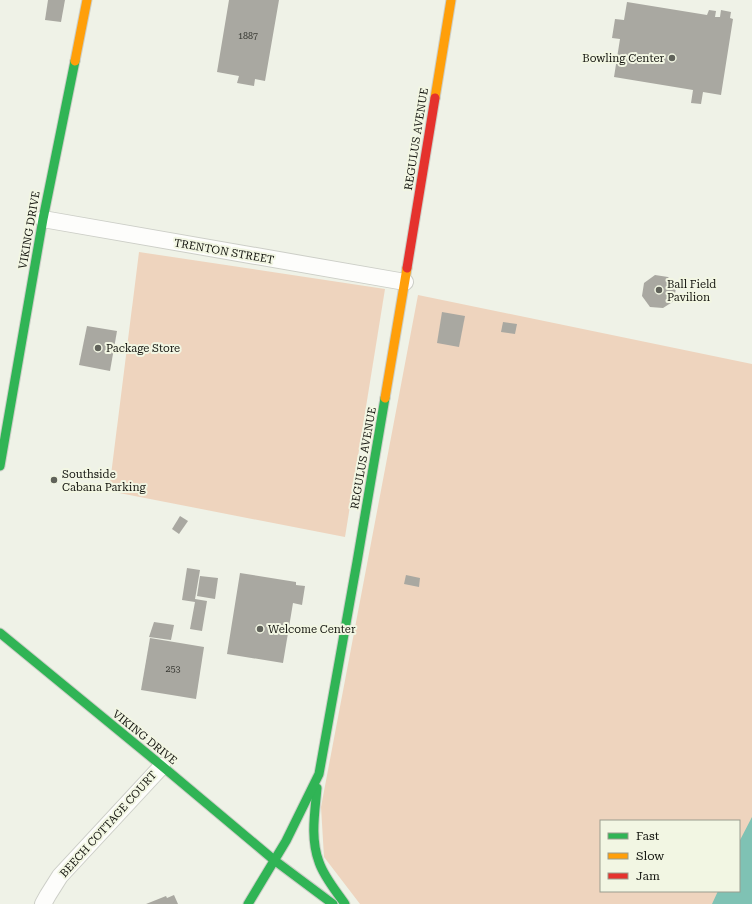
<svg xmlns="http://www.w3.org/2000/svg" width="752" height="904" viewBox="0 0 752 904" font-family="'Roboto Serif',serif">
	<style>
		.green { fill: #eed4be; fill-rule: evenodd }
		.water { fill: #7fc2b4 }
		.building { fill: #a9a8a1 }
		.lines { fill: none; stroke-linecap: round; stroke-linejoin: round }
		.street-casing { stroke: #cccec7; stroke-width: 18 }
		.fast-casing { stroke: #cccec7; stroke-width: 11 }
		.slow-casing { stroke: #cccec7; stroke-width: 11 }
		.jam-casing { stroke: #cccec7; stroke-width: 11 }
		.street { stroke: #fdfdfb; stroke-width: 16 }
		.fast { stroke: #30b455; stroke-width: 9 }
		.slow { stroke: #ff9f0a; stroke-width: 9 }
		.jam { stroke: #e5322d; stroke-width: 9 }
		.poi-dot { fill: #60625a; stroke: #f2f6e3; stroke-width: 1.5 }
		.labels { text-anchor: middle; stroke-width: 4; stroke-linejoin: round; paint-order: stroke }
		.number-label { font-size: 9px; fill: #383933 }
		.poi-label { font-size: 11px; fill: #13140e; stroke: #f2f6e3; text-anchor: start }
		.street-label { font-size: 11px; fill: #13140e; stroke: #f2f6e3 }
	</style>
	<rect width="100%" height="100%" fill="#eff2e7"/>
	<g class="green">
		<polygon points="139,252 385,289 345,537 109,491"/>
		<path d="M418 295 752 364V904H360L324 857 321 807ZM601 821H739V891H601Z"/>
	</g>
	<polygon class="water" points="752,817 752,904 712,904 718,891 739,891 739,842"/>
	<g class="building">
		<polygon points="48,0 65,0 61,22 45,20"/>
		<polygon points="229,0 279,0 265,81 255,79 254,86 237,83 239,76 217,72"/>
		<polygon points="627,2 707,15 709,10 716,11 715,17 720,17 721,10 731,12 730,18 733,19 721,95 703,92 701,104 691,103 693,90 614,77 620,39 612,38 615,19 624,20"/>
		<polygon points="655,275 668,277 676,287 674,301 663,308 650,307 642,296 644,283"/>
		<polygon points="442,312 465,316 459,347 437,343"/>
		<polygon points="503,322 517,324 515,334 501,332"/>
		<polygon points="87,326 117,331 110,371 79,365"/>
		<polygon points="180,516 188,521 179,534 172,529"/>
		<polygon points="187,568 200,570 195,599 207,601 202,631 190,629 195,602 182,600"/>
		<polygon points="240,573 296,582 296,585 305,586 302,605 293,603 283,663 227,654"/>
		<polygon points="406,575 420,578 419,587 404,584"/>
		<polygon points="200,576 218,578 215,599 197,596"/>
		<polygon points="154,622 174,625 171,640 149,637"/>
		<polygon points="150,638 204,647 196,699 141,690"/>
		<polygon points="174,895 178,904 146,904 166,896 167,898"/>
	</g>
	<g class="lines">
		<g class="street-casing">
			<g id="street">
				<polyline points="43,219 405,282"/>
				<polyline points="43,904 48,895 60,876 162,766"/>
			</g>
		</g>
		<g class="fast-casing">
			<g id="fast">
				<polyline points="0,466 43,219 75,61"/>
				<polyline points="0,633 162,766 274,860 333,904"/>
				<path d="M317 788C315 812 310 838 319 862 324 877 336 891 345 904"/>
				<polyline points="248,904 286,841 319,774 357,562 385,398"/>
			</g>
		</g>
		<g class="slow-casing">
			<g id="slow">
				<polyline points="75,61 87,0"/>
				<polyline points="435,98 451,0"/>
				<polyline points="385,398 407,268"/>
			</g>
		</g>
		<g class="jam-casing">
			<polyline id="jam" points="407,268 435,98"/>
		</g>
		<use href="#street" class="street"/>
		<use href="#fast" class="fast"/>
		<use href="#slow" class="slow"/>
		<use href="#jam" class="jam"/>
	</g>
	<g class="poi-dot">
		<circle cx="672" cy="58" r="4"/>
		<circle cx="659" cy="290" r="4"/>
		<circle cx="98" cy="348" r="4"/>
		<circle cx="54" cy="480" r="4"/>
		<circle cx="260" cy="629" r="4"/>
	</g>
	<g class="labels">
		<g class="number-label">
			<text x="248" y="39">1887</text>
			<text x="173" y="672">253</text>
		</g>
		<g class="poi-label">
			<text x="664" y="62" text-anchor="end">Bowling Center</text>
			<text x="667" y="288">Ball Field<tspan x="667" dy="13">Pavilion</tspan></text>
			<text x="106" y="352">Package Store</text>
			<text x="62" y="478">Southside<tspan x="62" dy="13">Cabana Parking</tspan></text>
			<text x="268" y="633">Welcome Center</text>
		</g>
		<g class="street-label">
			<text transform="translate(416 139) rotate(-81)" y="4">REGULUS AVENUE</text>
			<text transform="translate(29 230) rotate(-80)" y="4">VIKING DRIVE</text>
			<text transform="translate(224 251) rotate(10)" y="4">TRENTON STREET</text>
			<text transform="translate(363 458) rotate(-80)" y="4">REGULUS AVENUE</text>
			<text transform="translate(145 737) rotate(39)" y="4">VIKING DRIVE</text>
			<text transform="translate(108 824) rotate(-48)" y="4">BEECH COTTAGE COURT</text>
		</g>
	</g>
	<rect x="600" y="820" width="140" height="72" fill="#f2f6e3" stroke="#999c8e"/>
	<rect x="608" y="833" width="20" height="6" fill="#30b455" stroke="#999c8e"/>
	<text x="636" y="840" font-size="12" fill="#13140e">Fast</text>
	<rect x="608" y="853" width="20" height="6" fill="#ff9f0a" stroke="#999c8e"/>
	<text x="636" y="860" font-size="12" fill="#13140e">Slow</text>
	<rect x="608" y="873" width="20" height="6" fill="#e5322d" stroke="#999c8e"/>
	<text x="636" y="880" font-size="12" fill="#13140e">Jam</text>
</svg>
